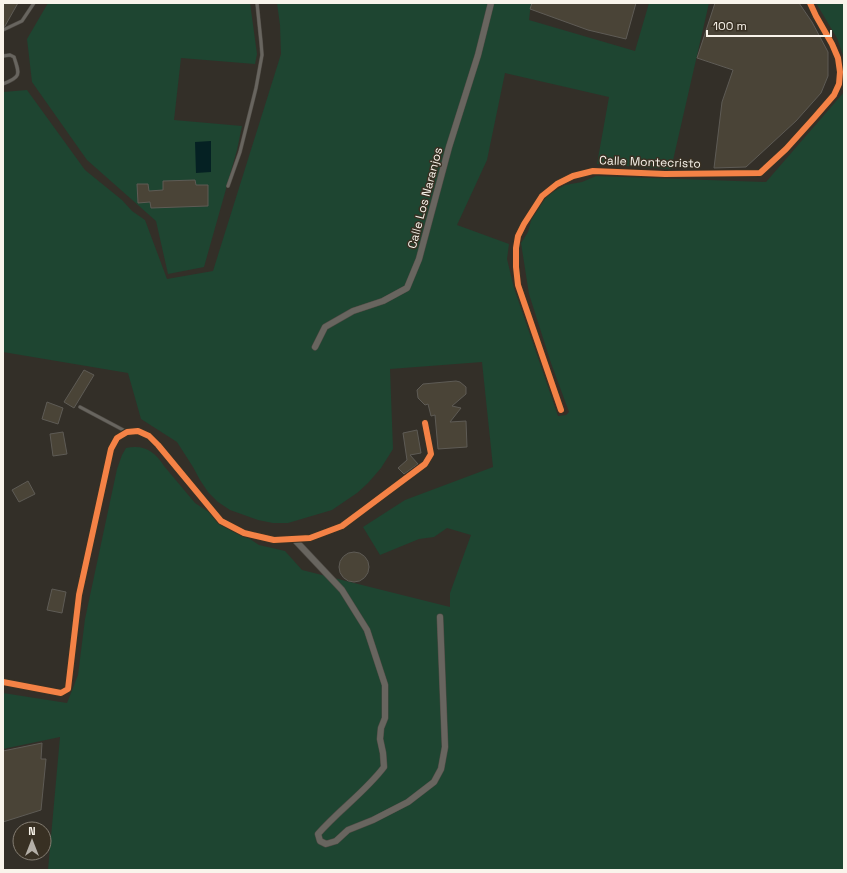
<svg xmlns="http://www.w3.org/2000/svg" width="847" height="873" viewBox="0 0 847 873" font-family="'Space Grotesk',sans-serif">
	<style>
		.green { fill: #1e4531 }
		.water { fill: #052123 }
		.building { fill: #4a4437; stroke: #5e5b55 }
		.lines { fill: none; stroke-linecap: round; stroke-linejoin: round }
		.lane-casing { stroke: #4f4b45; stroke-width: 4 }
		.street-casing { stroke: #4f4b45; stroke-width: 7 }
		.lane { stroke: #68655f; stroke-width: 3 }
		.street { stroke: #68655f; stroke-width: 6 }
		.cycleway-casing { stroke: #383023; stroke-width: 8 }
		.cycleway { stroke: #f48246; stroke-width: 6 }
		.labels { text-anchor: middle; stroke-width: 3; stroke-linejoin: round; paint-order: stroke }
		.street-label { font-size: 12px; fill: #f9f4eb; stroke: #383023 }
	</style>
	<rect width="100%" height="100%" fill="#332f28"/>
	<g class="green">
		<polygon points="48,3 250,3 257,54 255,64 181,58 174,120 242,126 237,150 204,267 168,274 156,221 87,160 32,82 27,39"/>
		<path d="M277 3H531L529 20 635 51 649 3H709L671 169 597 164 609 97 505 73 487 160 457 225 509 244 507 259 514 288 558 416 566 415 569 412 551 363 529 294 521 243 528 232 532 217 545 198 551 193 565 185 582 182 596 176 766 182 844 92V870H48L60 737 3 749V693L67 703 78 675 85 619 117 469 122 455 126 448C143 444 155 451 164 466L195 503 259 545 285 551 302 570 450 607V593L471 535 447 528 434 537 419 539 380 555 363 527 405 500 493 467 482 362 390 369 393 449 381 468 368 483 357 493 332 510 288 523H273L258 520 230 510 218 502 208 492 200 480 193 467 177 442 141 419 128 373 3 352V92L27 90 85 170 122 200 132 211 145 220 167 279 213 271 281 54 280 25Z"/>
		<polygon points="816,3 844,3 844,58 837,38"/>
	</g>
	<polygon class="water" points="211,141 211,172 196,173 195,142"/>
	<g class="building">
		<polygon points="3,3 18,3 5,26 3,27"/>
		<polygon points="532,3 636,3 626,39 588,30 530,9"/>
		<polygon points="715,3 799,3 812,22 828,52 828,76 821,93 796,121 746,167 714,168 722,102 733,70 697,58"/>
		<polygon points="195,180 196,185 208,185 208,206 151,208 150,202 138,203 137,184 148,184 149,191 163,190 163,181"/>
		<polygon points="84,370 94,375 74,408 64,402"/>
		<polygon points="456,381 460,382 466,387 466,394 452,406 461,408 450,422 466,421 467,447 438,449 435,415 431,416 428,404 425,405 418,398 417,390 423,384"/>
		<polygon points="47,402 63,408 58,424 42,419"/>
		<polygon points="417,430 421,453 410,455 418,464 404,474 398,468 407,460 403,433"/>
		<polygon points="63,432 67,454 53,456 50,434"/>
		<polygon points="28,481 35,494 19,502 12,490"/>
		<circle cx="354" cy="567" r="15"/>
		<polygon points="52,589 66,592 62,613 47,610"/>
		<polygon points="42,743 41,759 46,759 41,810 3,822 3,751"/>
	</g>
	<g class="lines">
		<g class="lane-casing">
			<g id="lane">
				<polyline points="3,30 22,21 34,3"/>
				<path d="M3 56 10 55 14 57C20 75 21 77 3 84"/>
				<polyline points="228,186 240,152 256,88 262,55 261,42 257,3"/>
				<polyline points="80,407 127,432"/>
			</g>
		</g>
		<g class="street-casing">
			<g id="street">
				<polyline points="315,347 325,327 353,311 383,301 407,288 419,259 449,147 478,55 491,3"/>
				<polyline points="561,410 518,285 516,267 516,248 518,236 524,224 542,196 557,184 573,176 593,171 665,174 760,173 786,149 814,118 834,95 839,84 840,72 838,58 832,44 816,16 810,3"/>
				<path d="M294 539 342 590 367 630 385 685V718L381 728 380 739 383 753 384 767C365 792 339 810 318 834L320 841 326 844 336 841 348 830 373 820 408 802 434 782 441 769 445 747 440 617"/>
				<polyline points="3,682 61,693 68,689 79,595 111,449 117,438 127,432 138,431 149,436 158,445 221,521 244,533 274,540 310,538 342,526 425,464 431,454 425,423"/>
			</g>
		</g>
		<use href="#lane" class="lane"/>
		<use href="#street" class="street"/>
		<g class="cycleway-casing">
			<g id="cycleway">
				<polyline points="561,410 518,285 516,267 516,248 518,236 524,224 542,196 557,184 573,176 593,171 665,174 760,173 786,149 814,118 834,95 839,84 840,72 838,58 832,44 816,16 810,3"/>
				<polyline points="3,682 61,693 68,689 79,595 111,449 117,438 127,432 138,431 149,436 158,445 221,521 244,533 274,540 310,538 342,526 425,464 431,454 425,423"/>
			</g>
		</g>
		<use href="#cycleway" class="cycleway"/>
	</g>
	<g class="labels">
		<g class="street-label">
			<text transform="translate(650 162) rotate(2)" y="4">Calle Montecristo</text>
			<text transform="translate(425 198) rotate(-75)" y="4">Calle Los Naranjos</text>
		</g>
	</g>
	<rect width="847" height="873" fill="none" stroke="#f9f4eb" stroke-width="8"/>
	<g transform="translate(32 841)"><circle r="19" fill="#383023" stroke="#857e73"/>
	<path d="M0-3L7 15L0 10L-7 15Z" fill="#b4afa7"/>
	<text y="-6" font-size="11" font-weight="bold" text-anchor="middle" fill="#f9f4eb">N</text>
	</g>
	<path d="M707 30v6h124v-6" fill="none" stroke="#f9f4eb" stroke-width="2"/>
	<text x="713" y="30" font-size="12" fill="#f9f4eb" stroke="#383023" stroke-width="3" paint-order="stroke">100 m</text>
</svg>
